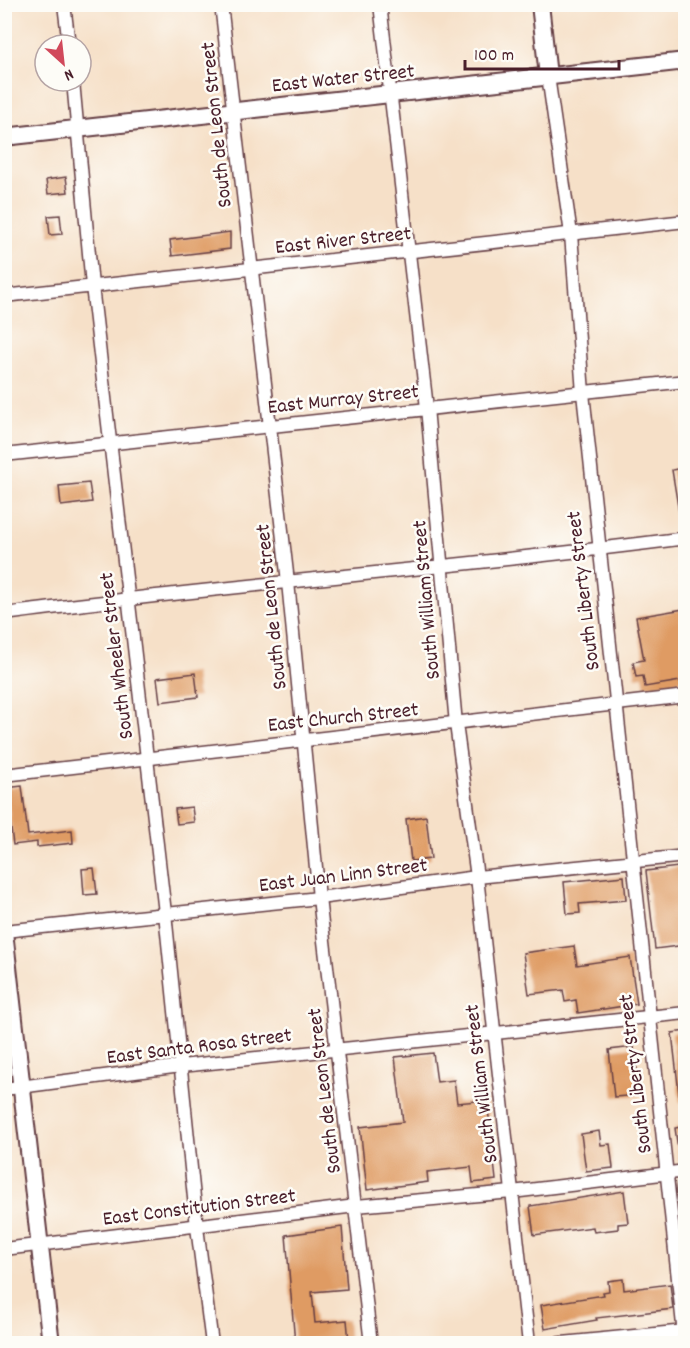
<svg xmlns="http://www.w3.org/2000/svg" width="690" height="1348" viewBox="0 0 690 1348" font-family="Dekko,sans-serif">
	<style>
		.building { fill: #df9b63 }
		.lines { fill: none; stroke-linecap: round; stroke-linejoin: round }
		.street-casing { stroke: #643c43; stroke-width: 15 }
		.secondary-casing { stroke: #643c43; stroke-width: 20 }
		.street { stroke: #fff; stroke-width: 12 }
		.secondary { stroke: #fff; stroke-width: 16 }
		.labels { text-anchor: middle; stroke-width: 5; stroke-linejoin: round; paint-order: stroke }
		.street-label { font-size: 21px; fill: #4a1f2b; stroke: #fdfcf7 }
	</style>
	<rect width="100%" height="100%" fill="#fdfcf7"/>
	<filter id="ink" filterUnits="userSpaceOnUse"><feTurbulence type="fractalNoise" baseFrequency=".0167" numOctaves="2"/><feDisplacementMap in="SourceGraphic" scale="12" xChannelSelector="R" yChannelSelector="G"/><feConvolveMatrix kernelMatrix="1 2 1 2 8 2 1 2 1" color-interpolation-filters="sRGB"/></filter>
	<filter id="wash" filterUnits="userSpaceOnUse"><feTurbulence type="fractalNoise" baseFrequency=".008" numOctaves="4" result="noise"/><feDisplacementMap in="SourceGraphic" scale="24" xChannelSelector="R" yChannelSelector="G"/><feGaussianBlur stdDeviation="1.35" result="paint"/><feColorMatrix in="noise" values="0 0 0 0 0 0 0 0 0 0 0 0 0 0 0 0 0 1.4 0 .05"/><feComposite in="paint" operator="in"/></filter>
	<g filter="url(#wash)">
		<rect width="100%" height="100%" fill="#f6e0c8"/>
		<g id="blocks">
			<g class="building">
				<polygon points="66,177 68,192 48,194 46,180"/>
				<polygon points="60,215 62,234 50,235 48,216"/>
				<polygon points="230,232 230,249 172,256 170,240"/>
				<polygon points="686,467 686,525 681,525 672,470"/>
				<polygon points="89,483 92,502 61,506 59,486"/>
				<polygon points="684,609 686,680 645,687 643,676 636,677 633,662 644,660 636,617"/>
				<polygon points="195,673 198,697 160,702 157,678"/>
				<polygon points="22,786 28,835 72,830 73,843 37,847 37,842 13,845 6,788"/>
				<polygon points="192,807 194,822 177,824 175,809"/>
				<polygon points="426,816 431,859 411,861 406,819"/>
				<polygon points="686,866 686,945 655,949 646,871"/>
				<polygon points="94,868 97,894 84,895 82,869"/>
				<polygon points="624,876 626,900 579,904 580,913 567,914 564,882"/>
				<polygon points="574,946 577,965 630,957 637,1004 578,1013 576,1000 565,1002 563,990 529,994 523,953"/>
				<polygon points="686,1031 686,1102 680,1102 672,1033"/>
				<polygon points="634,1047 640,1095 614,1097 609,1050"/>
				<polygon points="433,1053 437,1082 454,1080 457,1103 487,1100 496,1180 473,1183 471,1167 427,1172 428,1182 367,1190 360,1127 403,1122 395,1057"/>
				<polygon points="686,1126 686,1163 680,1163 675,1128"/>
				<polygon points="599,1131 601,1145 610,1144 613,1168 586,1171 581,1134"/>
				<polygon points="624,1191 628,1223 618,1224 618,1229 594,1232 593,1227 534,1235 530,1206"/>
				<polygon points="342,1227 347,1289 312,1292 315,1323 347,1320 349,1342 295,1344 286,1235"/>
				<polygon points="623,1279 624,1290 670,1284 673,1309 596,1318 597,1320 545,1329 541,1305 604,1295 603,1292 609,1291 608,1281"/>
			</g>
		</g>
	</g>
	<g filter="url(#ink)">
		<use href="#blocks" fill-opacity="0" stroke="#643c43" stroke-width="1.5"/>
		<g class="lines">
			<g class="street-casing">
				<g id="street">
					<polyline points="64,4 69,45"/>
					<polyline points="221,4 288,582 319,898 371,1344"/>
					<polyline points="380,4 427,408 456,724 477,877 529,1344"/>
					<polyline points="548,76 571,234 583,393 685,1344"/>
					<polyline points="73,81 92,286 165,913 197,1227 212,1344"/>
					<polyline points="4,296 686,221"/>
					<polyline points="4,455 686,381"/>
					<path d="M4 614C231 584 459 568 686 538"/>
					<polyline points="4,775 686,696"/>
					<polyline points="4,931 319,898 477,877 686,856"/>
					<polyline points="4,1089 181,1066 686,1013"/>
					<polyline points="4,1249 356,1206 512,1192 686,1171"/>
					<polyline points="552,1344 686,1331"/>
				</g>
			</g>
			<g class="secondary-casing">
				<g id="secondary">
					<polyline points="540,4 548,76"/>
					<polyline points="4,137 686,61"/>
					<polyline points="4,932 51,1344"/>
				</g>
			</g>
			<use href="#street" class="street"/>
			<use href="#secondary" class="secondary"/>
		</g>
	</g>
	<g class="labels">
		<g class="street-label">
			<text transform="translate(343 77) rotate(-6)" y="7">East Water Street</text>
			<text transform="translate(215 125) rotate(-96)" y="7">South de Leon Street</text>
			<text transform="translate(343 239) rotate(-6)" y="7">East River Street</text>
			<text transform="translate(343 398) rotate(-6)" y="7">East Murray Street</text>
			<text transform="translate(582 591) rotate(-97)" y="7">South Liberty Street</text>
			<text transform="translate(425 600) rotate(-95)" y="7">South William Street</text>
			<text transform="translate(270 607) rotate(-96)" y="7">South de Leon Street</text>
			<text transform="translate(115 656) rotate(-97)" y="7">South Wheeler Street</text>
			<text transform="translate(343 716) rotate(-6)" y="7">East Church Street</text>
			<text transform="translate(343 874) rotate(-7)" y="7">East Juan Linn Street</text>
			<text transform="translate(199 1045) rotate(-7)" y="7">East Santa Rosa Street</text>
			<text transform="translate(634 1074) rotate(-97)" y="7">South Liberty Street</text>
			<text transform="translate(480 1084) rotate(-97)" y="7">South William Street</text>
			<text transform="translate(323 1091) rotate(-97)" y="7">South de Leon Street</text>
			<text transform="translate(199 1206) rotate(-7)" y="7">East Constitution Street</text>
		</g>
	</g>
	<rect width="690" height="1348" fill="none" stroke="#fdfcf7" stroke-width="24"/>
	<g transform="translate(63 63) rotate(153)"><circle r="28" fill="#fdfcf7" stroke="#b5a4a5" stroke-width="1.5"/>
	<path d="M0-4.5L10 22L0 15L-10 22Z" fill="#d1495b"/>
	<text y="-9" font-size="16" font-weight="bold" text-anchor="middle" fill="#4a1f2b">N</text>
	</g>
	<path d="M465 60v9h154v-9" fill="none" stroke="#4a1f2b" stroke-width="3"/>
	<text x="474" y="60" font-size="18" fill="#4a1f2b" stroke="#fdfcf7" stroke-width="4.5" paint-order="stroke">100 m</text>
</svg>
